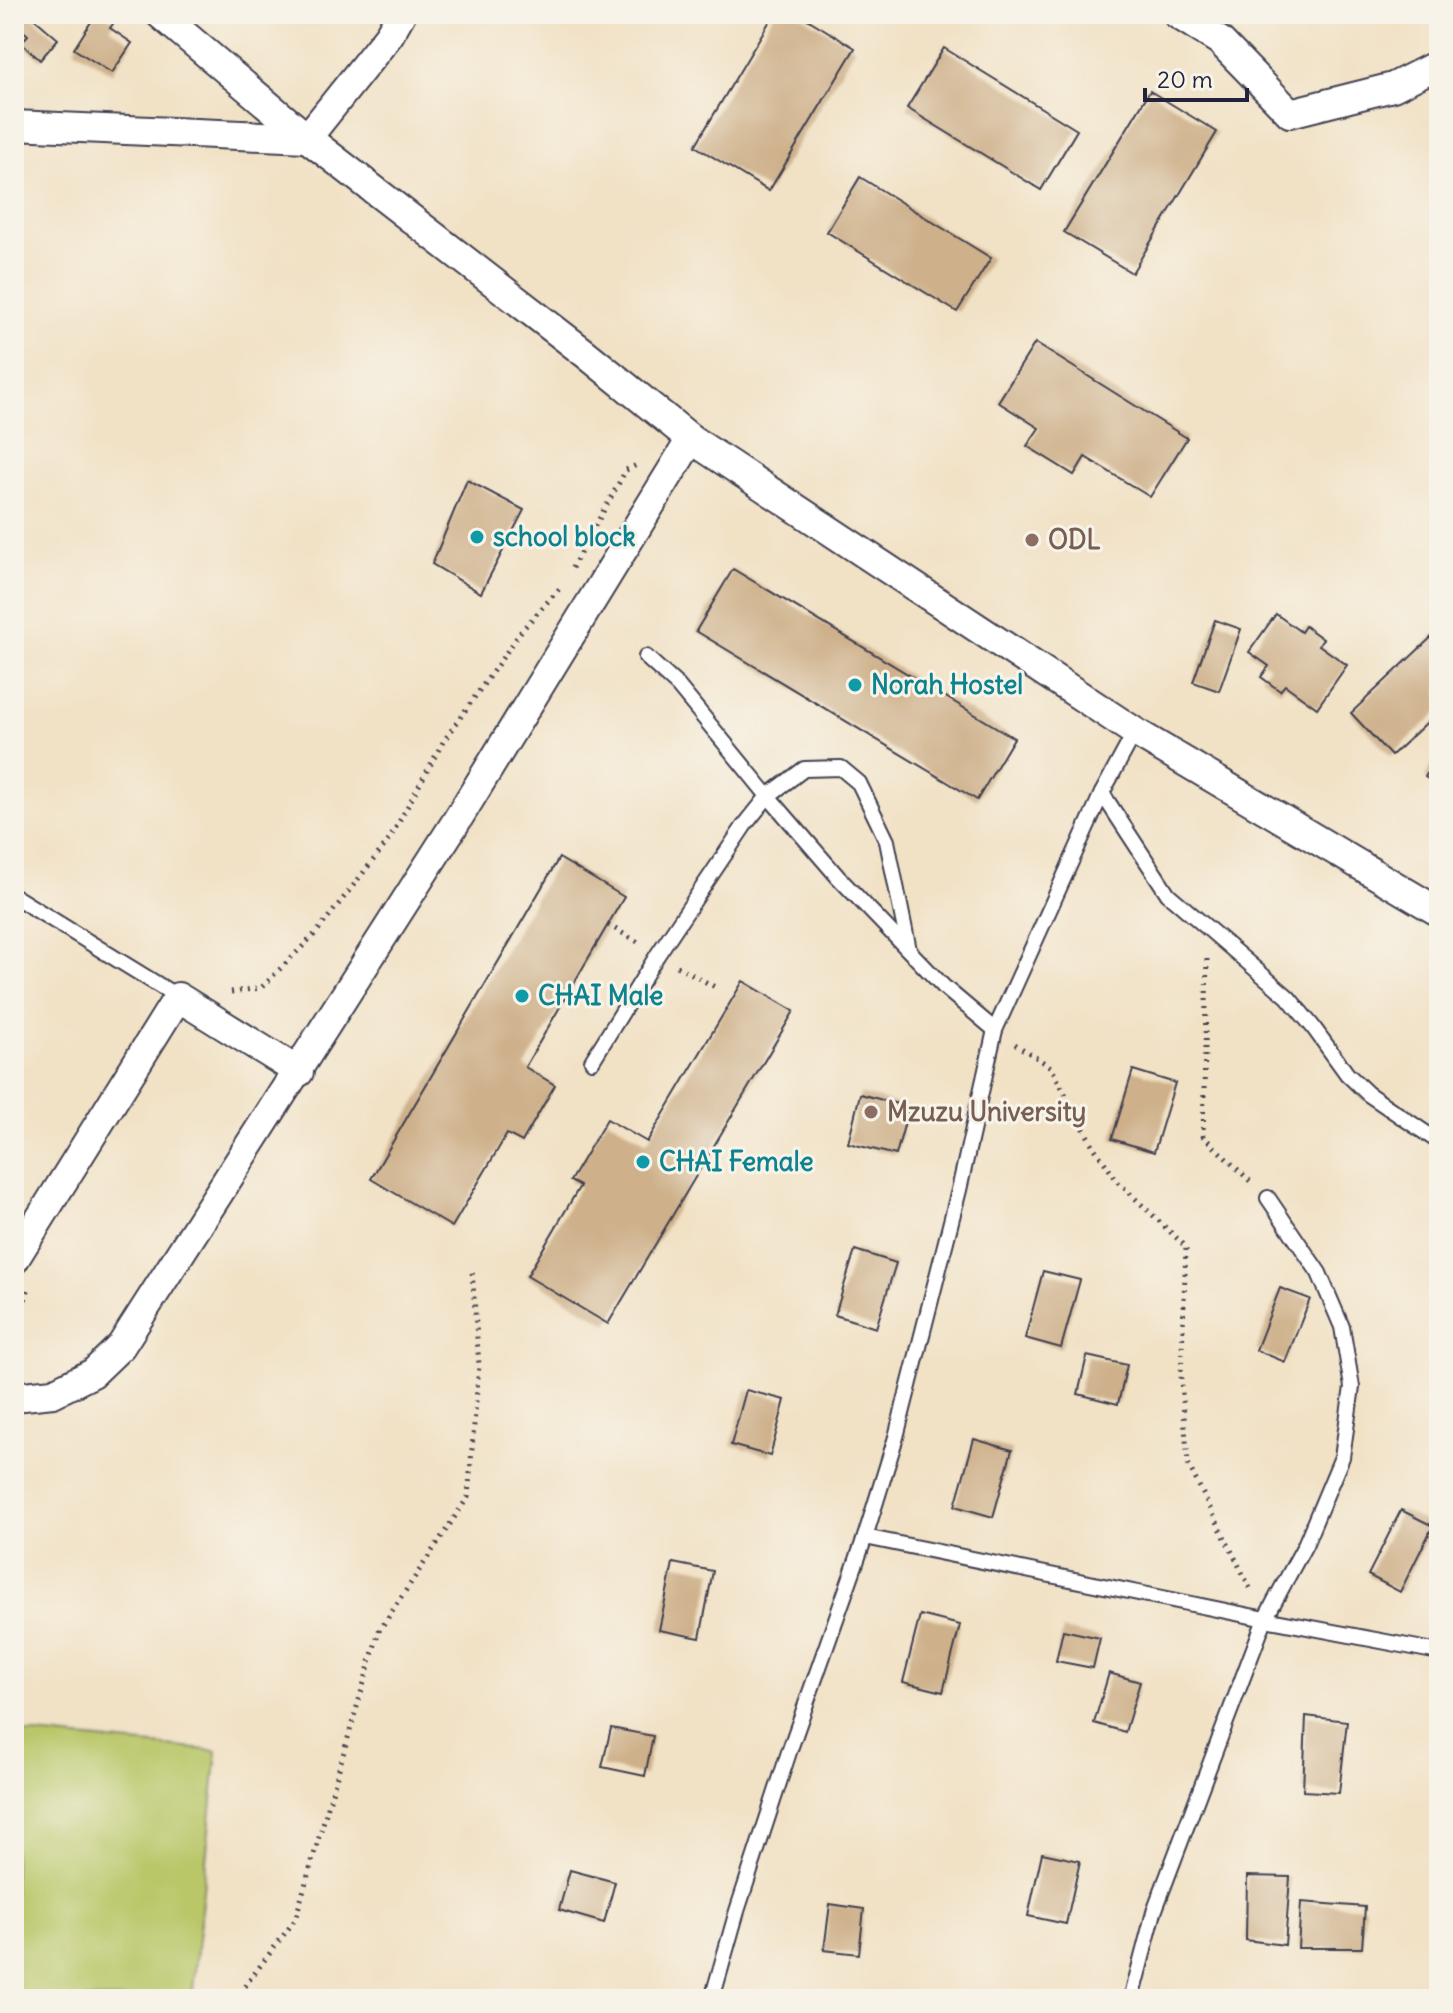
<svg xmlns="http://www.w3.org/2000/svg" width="1453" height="2013" viewBox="0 0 1453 2013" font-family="Delius,sans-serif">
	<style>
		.green { fill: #b9c769; stroke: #6e7452; stroke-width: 2 }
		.building { fill: #ceb08a }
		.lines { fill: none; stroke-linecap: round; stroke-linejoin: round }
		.service-casing { stroke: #413f50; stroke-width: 18 }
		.minor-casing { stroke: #413f50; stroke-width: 32 }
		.path { stroke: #413f50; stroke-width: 5; stroke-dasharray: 2 6; stroke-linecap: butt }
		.service { stroke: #fff; stroke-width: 14 }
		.minor { stroke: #fff; stroke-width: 28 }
		.culture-dot { fill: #0f9aa8; stroke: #f7f3e8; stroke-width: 3 }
		.education-dot { fill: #8d6e63; stroke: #f7f3e8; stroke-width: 3 }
		.labels { text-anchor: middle; stroke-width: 6; stroke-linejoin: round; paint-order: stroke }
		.culture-label { font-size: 26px; font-weight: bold; fill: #0d838f; stroke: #f7f3e8; text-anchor: start }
		.education-label { font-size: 26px; font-weight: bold; fill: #785e54; stroke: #f7f3e8; text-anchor: start }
	</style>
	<rect width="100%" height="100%" fill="#f7f3e8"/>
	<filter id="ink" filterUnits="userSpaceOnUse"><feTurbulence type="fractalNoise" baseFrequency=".0125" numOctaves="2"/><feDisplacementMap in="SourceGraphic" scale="16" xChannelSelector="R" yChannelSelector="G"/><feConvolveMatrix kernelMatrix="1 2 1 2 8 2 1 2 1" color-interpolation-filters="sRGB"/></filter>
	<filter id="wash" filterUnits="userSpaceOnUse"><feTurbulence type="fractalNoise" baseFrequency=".006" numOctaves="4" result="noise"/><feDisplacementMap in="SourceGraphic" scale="32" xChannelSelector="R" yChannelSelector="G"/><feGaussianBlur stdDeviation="1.8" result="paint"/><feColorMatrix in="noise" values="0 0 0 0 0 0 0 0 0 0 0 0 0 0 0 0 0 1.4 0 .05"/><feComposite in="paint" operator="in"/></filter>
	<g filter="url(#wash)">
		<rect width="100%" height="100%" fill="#f1e1c5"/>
		<polygon class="green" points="14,1732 217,1751 192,1999 14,1999"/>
		<g id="blocks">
			<g class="building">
				<polygon points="14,14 29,14 58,39 40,60 21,43 28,35 14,23"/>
				<polygon points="96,14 105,14 115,21 110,28 132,43 112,73 74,49"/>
				<polygon points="774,14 799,14 855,48 769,191 695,146"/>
				<polygon points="944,48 1077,130 1041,190 907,108"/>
				<polygon points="1150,91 1217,132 1132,273 1064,232"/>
				<polygon points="860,177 991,258 957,312 827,232"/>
				<polygon points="1035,343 1187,438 1150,497 1085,457 1074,475 1027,446 1039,428 998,402"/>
				<polygon points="467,480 524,510 481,593 432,564"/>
				<polygon points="733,569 1014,738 977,800 696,631"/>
				<polygon points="1276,614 1301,632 1305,626 1323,639 1319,645 1347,665 1317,708 1285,685 1280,691 1261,677 1269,666 1249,652"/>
				<polygon points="1215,620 1241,629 1219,691 1193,682"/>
				<polygon points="1439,630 1439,711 1391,756 1351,713"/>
				<polygon points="1437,757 1439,759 1439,786 1425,777"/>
				<polygon points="559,858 624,897 525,1067 555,1085 522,1142 507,1134 452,1227 371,1179"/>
				<polygon points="743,981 794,1011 608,1324 527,1276 580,1186 570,1181 607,1119 647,1142"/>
				<polygon points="1133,1070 1175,1083 1154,1152 1112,1139"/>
				<polygon points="860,1094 909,1107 896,1155 848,1143"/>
				<polygon points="855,1250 896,1263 876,1328 835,1315"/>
				<polygon points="1043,1271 1080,1280 1061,1348 1025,1338"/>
				<polygon points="1280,1288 1310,1299 1285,1362 1256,1350"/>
				<polygon points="1087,1356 1127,1365 1118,1404 1078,1394"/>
				<polygon points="746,1390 785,1400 770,1456 731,1445"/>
				<polygon points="974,1439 1012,1450 993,1517 955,1506"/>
				<polygon points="1401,1510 1433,1526 1400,1592 1368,1575"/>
				<polygon points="673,1563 713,1571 700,1638 659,1630"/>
				<polygon points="920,1615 960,1625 943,1692 903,1682"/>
				<polygon points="1063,1630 1100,1638 1093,1668 1056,1661"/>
				<polygon points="1109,1673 1140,1682 1125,1732 1094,1723"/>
				<polygon points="1306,1716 1347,1721 1339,1793 1303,1791"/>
				<polygon points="611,1728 653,1736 645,1776 602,1767"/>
				<polygon points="1042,1853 1080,1861 1066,1924 1028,1916"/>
				<polygon points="570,1870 615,1882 604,1923 559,1910"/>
				<polygon points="1247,1876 1290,1877 1285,1945 1246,1940"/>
				<polygon points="1301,1902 1365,1907 1362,1948 1298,1948"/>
				<polygon points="830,1904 864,1909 859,1954 824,1950"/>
			</g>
		</g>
	</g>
	<g filter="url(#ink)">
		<use href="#blocks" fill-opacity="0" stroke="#413f50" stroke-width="2"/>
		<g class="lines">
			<g class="service-casing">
				<g id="service">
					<polyline points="646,657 678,686 768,796 838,877 944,987 995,1030"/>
					<polyline points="1102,793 1168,894 1288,997 1313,1027 1347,1074 1368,1094 1439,1142"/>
					<polyline points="14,896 178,997"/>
					<polyline points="592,1061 658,954 744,826 768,796 804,769 841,768 859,783 887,841 909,950"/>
					<polyline points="865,1537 1265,1619 1439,1652"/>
					<polyline points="712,1999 737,1911 789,1752 865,1537 896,1437 959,1190 995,1030 1102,793 1135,732"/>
					<polyline points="1131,1999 1154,1912 1265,1619 1305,1545 1342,1457 1352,1387 1342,1327 1319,1273 1268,1198"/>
				</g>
			</g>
			<g class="minor-casing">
				<g id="minor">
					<polyline points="160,14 307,138 586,354 691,439 1135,732 1439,912"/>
					<polyline points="1177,14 1220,41 1290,113 1393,87 1439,64"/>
					<polyline points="14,125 307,138 389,35 401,14"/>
					<polyline points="14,1260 178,997 299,1072"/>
					<polyline points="14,1397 53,1393 93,1373 121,1346 454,825 691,439"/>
				</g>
			</g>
			<g class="path">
				<polyline points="572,568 626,470 639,464"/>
				<polyline points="608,925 638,942"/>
				<polyline points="1207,959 1203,1136 1253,1184"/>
				<polyline points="677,966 715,987"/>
				<polyline points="231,992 261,988 316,933 389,840 443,742 522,630 561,587"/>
				<polyline points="1015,1044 1051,1067 1093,1146 1118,1182 1186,1247 1181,1380 1188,1464 1252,1592"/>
				<polyline points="14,1338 29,1287"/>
				<polyline points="235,1999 295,1920 379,1631 468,1497 479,1365 472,1270"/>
			</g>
			<use href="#service" class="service"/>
			<use href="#minor" class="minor"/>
		</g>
	</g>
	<g class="culture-dot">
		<circle cx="477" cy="537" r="8"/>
		<circle cx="855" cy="685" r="8"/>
		<circle cx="522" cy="996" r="8"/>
		<circle cx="643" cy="1162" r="8"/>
	</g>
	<g class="education-dot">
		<circle cx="1032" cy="540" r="8"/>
		<circle cx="871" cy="1112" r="8"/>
	</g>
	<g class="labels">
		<g class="culture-label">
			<text x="493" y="546">school block</text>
			<text x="871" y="694">Norah Hostel</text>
			<text x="538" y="1005">CHAI Male</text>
			<text x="659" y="1171">CHAI Female</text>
		</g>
		<g class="education-label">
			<text x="1048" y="549">ODL</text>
			<text x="887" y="1121">Mzuzu University</text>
		</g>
	</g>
	<rect width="1453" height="2013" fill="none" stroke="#f7f3e8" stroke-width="48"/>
	<path d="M1145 88v12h102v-12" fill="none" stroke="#22223b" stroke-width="4"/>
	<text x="1157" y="88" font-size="24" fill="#22223b" stroke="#f7f3e8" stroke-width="6" paint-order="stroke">20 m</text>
</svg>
